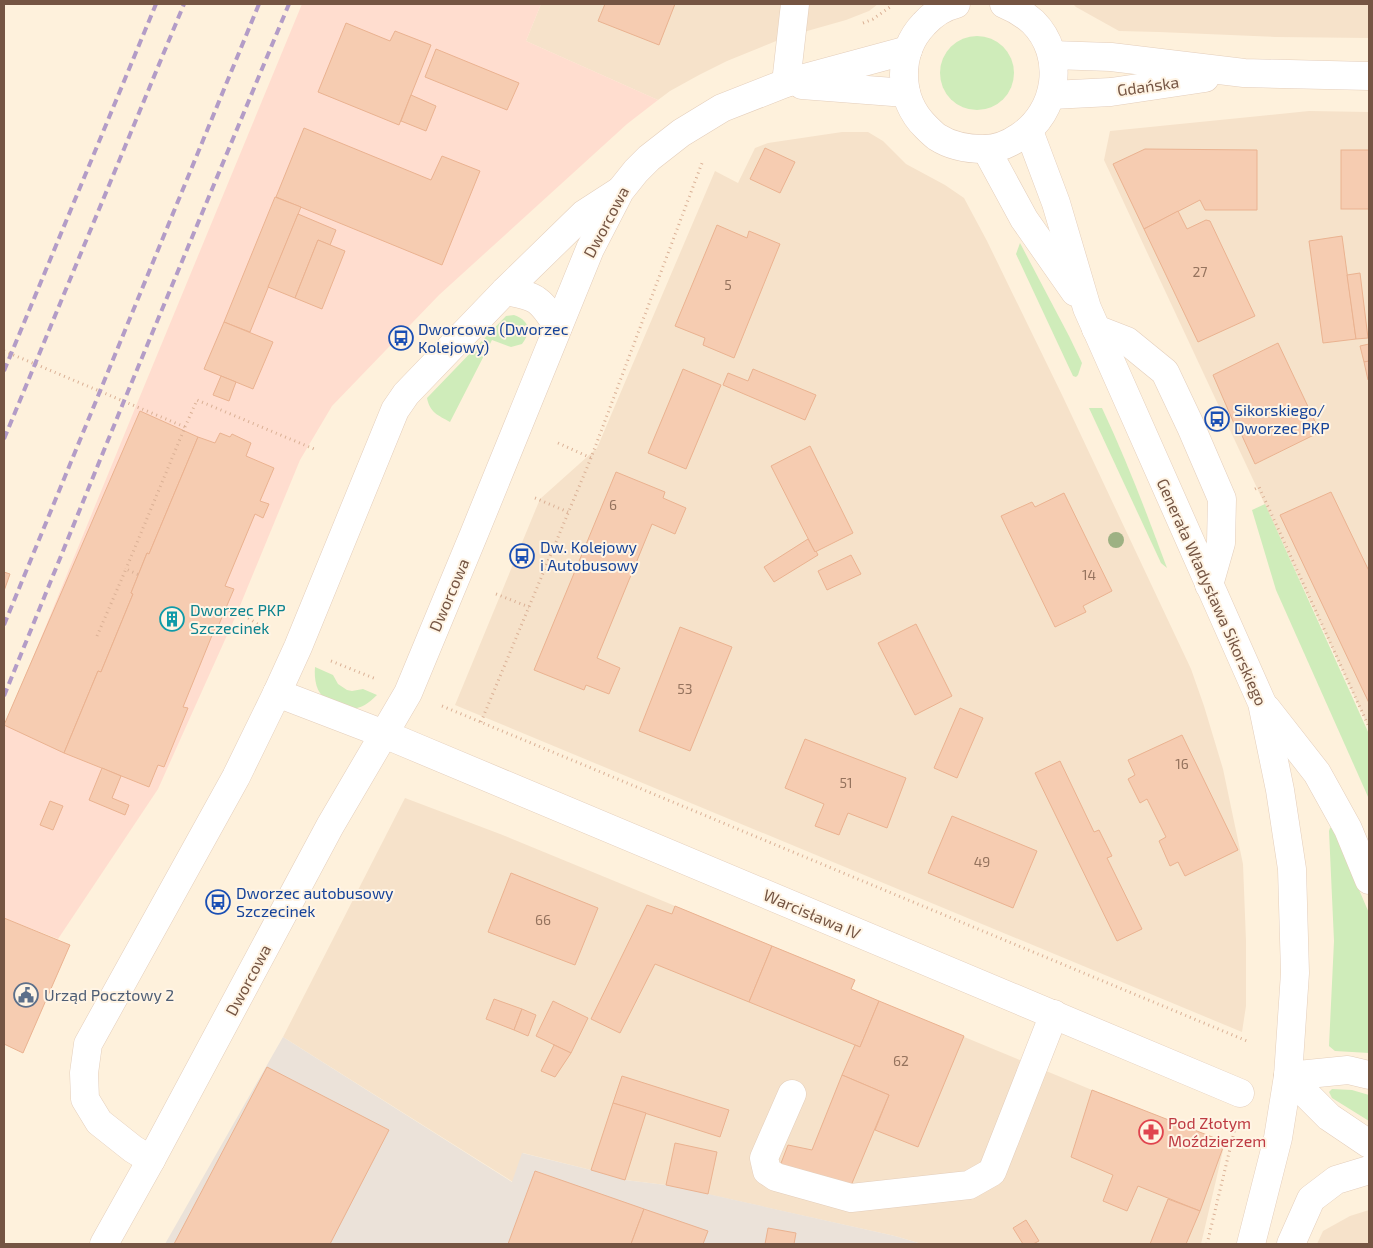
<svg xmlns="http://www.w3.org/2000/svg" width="1373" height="1248" viewBox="0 0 1373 1248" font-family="'Exo 2',sans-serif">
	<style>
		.residential { fill: #f6e2ca }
		.commercial { fill: #ffddcf }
		.industrial { fill: #ebe2d9 }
		.green { fill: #cfecba }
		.building { fill: #f6ccb1; stroke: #eab290 }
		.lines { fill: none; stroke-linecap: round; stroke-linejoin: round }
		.minor-casing { stroke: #e4cebb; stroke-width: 29 }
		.path { stroke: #dab095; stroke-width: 3; stroke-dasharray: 1 4; stroke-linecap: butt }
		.minor { stroke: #fff; stroke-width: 28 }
		.rail { stroke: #b39cc7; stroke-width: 4; stroke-dasharray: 8 5; stroke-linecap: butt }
		.tree { fill: #9db183 }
		.labels { text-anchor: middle; stroke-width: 4; stroke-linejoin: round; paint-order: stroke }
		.number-label { font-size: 14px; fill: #95735e }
		.street-label { font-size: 16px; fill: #755543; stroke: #fff4e4 }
		.transit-label { font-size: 16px; fill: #164399; stroke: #fff4e4; text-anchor: start }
		.culture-label { font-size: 16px; fill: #0d838f; stroke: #fff4e4; text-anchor: start }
		.service-label { font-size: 16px; fill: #4e5e75; stroke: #fff4e4; text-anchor: start }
		.health-label { font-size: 16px; fill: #be3a42; stroke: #fff4e4; text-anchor: start }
	</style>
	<rect width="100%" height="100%" fill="#fef1dc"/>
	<g class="residential">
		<polygon points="541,4 878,4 869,11 846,20 786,37 727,61 699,75 670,91 658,100 526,41"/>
		<polygon points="1073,4 1369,4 1369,38 1275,37 1159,32 1119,31 1076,7"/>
		<polygon points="1309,111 1369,112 1369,728 1104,160 1110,131"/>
		<polygon points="842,132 868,132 883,141 906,164 945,185 964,198 987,241 1063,397 1191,669 1204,706 1223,769 1243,864 1246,941 1246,1006 1242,1032 455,705 540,499 597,448 715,171 738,183 755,148 768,143"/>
		<polygon points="405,798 500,834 855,980 851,990 1092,1090 1225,1142 1201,1244 922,1244 895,1236 666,1185 625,1180 591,1170 523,1153 513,1182 283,1037"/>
		<polygon points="1369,1210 1369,1244 1317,1244 1323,1231 1350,1216"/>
	</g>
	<polygon class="commercial" points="302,4 541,4 526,41 658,100 627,124 439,295 332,406 300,460 237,613 158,789 58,939 4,918 4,728 136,406"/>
	<polygon class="industrial" points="283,1037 512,1182 522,1153 591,1170 625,1180 666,1185 708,1194 895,1236 922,1244 165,1244"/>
	<g class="green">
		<circle cx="977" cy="73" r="37"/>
		<polygon points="1020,243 1069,336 1082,363 1078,375 1076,377 1073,376 1016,254"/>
		<path d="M514 315C529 320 532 331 522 344L511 347 492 340 450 422C438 415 430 413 427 398L506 316Z"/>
		<path d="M1089 408H1102C1127 461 1147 514 1167 568L1161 563Z"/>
		<polygon points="1265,504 1369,734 1369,799 1276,590 1252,510"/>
		<path d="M315 667 333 675 338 684 347 690 352 691 363 689 377 695C364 708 355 712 338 705 334 703 330 702 327 700 316 693 314 679 315 667Z"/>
		<polygon points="1332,827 1369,913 1369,1053 1335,1051 1329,1046 1334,941 1329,831 1330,828"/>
		<polygon points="1332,1089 1352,1090 1369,1095 1369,1121 1332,1098 1329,1092"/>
	</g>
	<g class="building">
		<polygon points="605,4 675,4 659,45 598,21"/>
		<polygon points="346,23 390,41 395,31 431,45 399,125 318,92"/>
		<polygon points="436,49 519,83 507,110 425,77"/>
		<polygon points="411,95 436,106 426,131 401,121"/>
		<polygon points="304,128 431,180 442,156 480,171 442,265 276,197"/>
		<polygon points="765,148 795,162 780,193 750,179"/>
		<polygon points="1145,149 1257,150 1257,210 1205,210 1200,200 1144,229 1113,164"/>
		<rect x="1341" y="150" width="28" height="59"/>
		<polygon points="275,197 301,207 250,332 224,322"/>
		<polygon points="1178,211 1187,229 1206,220 1210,221 1255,316 1198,342 1144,229"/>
		<polygon points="298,214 336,230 330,245 318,240 295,298 268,287"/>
		<polygon points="717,225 747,238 749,231 780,244 734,358 703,345 705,338 675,326"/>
		<polygon points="1342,236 1356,339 1323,343 1309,241"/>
		<polygon points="318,240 345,251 322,309 295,298"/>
		<polygon points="1360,273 1368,338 1356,339 1347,275"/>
		<polygon points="224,322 273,342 253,389 204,369"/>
		<polygon points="1278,343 1320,432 1255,464 1238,427 1236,428 1213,375"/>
		<polygon points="1369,344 1369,361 1364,362 1360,346"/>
		<polygon points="1369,361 1369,380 1368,380 1364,362"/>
		<polygon points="683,369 721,385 686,469 648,453"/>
		<polygon points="753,369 816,395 805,420 723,385 728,373 748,381"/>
		<polygon points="221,376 236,382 229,401 213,395"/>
		<polygon points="140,411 198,437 149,554 147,553 131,593 133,594 101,672 98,671 64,753 4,725"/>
		<polygon points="220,433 230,437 232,434 251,443 246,456 274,468 260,501 269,504 263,518 255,514 225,586 234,589 217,629 215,628 183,707 188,708 164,767 158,765 149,787 64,753 98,671 101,672 133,594 131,593 147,553 149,554 198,437 215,443"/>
		<polygon points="810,446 853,533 815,552 771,466"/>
		<polygon points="616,472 665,492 663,498 686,508 675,534 652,524 597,658 620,668 609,694 586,685 584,690 534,670"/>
		<polygon points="1331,492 1369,571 1369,703 1280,515"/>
		<polygon points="1064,493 1112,591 1083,606 1086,612 1055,627 1001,516 1032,502 1035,507"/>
		<polygon points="808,539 815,552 816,551 818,555 774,582 764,567"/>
		<polygon points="851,555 861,574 827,590 818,571"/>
		<polygon points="4,572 10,574 4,591"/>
		<polygon points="916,624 952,696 915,715 878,643"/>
		<polygon points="680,627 732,647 690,751 639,731"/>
		<polygon points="960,708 983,718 957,778 934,768"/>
		<polygon points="1182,735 1238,850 1185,876 1178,862 1170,866 1159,841 1166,837 1147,799 1140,803 1128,779 1135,775 1128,760"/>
		<polygon points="805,739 906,778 887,828 848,813 839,835 815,826 824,804 785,788"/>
		<polygon points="1060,761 1094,832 1099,830 1112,856 1107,858 1142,929 1117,941 1035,773"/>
		<polygon points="102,768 121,776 112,798 129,805 125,815 89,800"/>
		<polygon points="50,801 63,806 53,830 40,825"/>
		<polygon points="952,816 1037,851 1013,908 928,873"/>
		<polygon points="511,873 598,908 575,965 488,932"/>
		<polygon points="647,905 672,914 675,906 772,946 749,1002 655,964 620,1033 591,1019"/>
		<polygon points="4,918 70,945 23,1053 4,1044"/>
		<polygon points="772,946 855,980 851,989 879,1001 860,1047 749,1002"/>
		<polygon points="494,999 522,1009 514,1030 486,1019"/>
		<polygon points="553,1001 588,1018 571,1053 536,1036"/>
		<polygon points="879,1001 964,1036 918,1147 875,1130 889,1095 842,1075 855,1045 860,1047"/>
		<polygon points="522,1009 536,1015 528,1036 514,1030"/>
		<polygon points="554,1045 571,1053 555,1077 541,1071"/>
		<polygon points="267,1067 389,1130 330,1244 174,1244"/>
		<polygon points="842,1075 889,1095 850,1188 778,1171 788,1145 812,1150"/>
		<polygon points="622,1076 729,1110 720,1137 613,1103"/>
		<polygon points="1092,1090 1225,1142 1200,1211 1138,1186 1127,1211 1103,1201 1113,1175 1071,1157"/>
		<polygon points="613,1103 646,1113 625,1180 591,1170"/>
		<polygon points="675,1143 717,1152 708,1194 666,1185"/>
		<polygon points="535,1171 644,1209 631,1244 508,1244"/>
		<polygon points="1168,1199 1200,1211 1186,1244 1150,1244"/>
		<polygon points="644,1209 708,1231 703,1244 631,1244"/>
		<polygon points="1026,1220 1039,1241 1033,1244 1023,1244 1013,1228"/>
		<polygon points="768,1228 796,1233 794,1244 765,1244"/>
	</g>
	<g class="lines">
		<g class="minor-casing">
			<g id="minor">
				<path d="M956 4C943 7 933 14 924 24 897 52 897 99 926 127 929 130 933 134 937 137 951 146 967 149 984 149 996 149 1009 144 1019 137 1058 112 1066 55 1033 22 1024 14 1014 8 1004 4"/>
				<polyline points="1052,55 1111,57 1244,73 1369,76"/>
				<polyline points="786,83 795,4"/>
				<polyline points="802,85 906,93"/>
				<polyline points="1052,95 1111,92 1205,78"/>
				<polyline points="1029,131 1056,203 1087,308 1262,703 1280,790 1292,869 1295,973 1288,1076 1278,1138 1251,1244"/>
				<polyline points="986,149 1024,219 1075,292"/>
				<path d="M505 291C537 296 540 299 558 327"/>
				<polyline points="1096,329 1127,341 1165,372 1191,427 1222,499 1221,543 1209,585"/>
				<polyline points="277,693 384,734 1240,1093"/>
				<polyline points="1266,708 1317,773 1348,829 1369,880"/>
				<polyline points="1288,1076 1329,1117 1369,1144"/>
				<polyline points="1288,1076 1348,1070 1369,1075"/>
				<polyline points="792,1094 764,1158 767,1171 776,1177 851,1198 969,1185 992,1172 1054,1014"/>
				<polyline points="151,1160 133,1149 99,1122 85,1099 84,1073 88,1044 236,777 277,693 298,647 395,410 406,394 505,291 584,214 618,192"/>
				<polyline points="104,1244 151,1160 330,826 408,693 474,534 590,249 620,191 636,171 649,158 681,133 722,108 786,83 908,50"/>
				<polyline points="1291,1244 1311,1199 1336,1180 1369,1170"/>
			</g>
		</g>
		<g class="path">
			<polyline points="863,23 873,19 890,7"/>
			<polyline points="4,351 185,427 126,569"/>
			<polyline points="185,427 197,400 314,449"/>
			<polyline points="558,443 591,458"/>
			<polyline points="1255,489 1259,487 1369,727"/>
			<polyline points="535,498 568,512"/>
			<polyline points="496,594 529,607"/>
			<polyline points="225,609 245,616 267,630"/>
			<polyline points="97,636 126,569 139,575"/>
			<polyline points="331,661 376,679"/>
			<polyline points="442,706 1247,1041"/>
			<polyline points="481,722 591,458 702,163"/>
			<polyline points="1207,1244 1235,1128"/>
		</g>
		<use href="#minor" class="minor"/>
		<g class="rail">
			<polyline points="4,371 156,4"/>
			<polyline points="4,439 184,4"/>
			<polyline points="4,625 259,4"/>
			<polyline points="4,696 124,401 289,4"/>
		</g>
	</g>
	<circle class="tree" cx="1116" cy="540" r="8"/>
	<defs>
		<g id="bus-ring" transform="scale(1.25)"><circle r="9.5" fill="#fff4e4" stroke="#1a4fb4" stroke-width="1.5"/><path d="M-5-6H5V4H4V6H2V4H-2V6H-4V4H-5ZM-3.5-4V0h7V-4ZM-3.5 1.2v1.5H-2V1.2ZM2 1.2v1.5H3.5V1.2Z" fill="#1a4fb4"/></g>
		<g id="building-ring" transform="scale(1.25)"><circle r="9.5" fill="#fff4e4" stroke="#0f9aa8" stroke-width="1.5"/><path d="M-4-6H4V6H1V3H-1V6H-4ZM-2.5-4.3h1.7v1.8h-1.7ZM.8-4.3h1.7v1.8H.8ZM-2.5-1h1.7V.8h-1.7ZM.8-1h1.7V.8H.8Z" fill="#0f9aa8"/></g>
		<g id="civic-ring" transform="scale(1.25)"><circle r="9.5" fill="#fff4e4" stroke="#5c6f8a" stroke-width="1.5"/><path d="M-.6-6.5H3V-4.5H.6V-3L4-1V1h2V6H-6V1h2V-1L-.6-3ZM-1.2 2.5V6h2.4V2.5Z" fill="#5c6f8a"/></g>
		<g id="pharmacy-ring" transform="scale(1.25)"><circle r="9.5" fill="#fff4e4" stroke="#e0444e" stroke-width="1.5"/><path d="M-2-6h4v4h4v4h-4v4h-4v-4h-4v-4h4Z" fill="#e0444e"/></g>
	</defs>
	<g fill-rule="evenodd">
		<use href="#bus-ring" x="401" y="338"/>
		<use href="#bus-ring" x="1217" y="419"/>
		<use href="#bus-ring" x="522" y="556"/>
		<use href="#building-ring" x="172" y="619"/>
		<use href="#bus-ring" x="218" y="902"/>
		<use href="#civic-ring" x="26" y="995"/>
		<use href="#pharmacy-ring" x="1151" y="1132"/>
	</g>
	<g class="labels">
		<g class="number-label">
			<text x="1200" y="277">27</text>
			<text x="728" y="290">5</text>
			<text x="613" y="510">6</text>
			<text x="1089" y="580">14</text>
			<text x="685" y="694">53</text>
			<text x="1182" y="769">16</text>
			<text x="846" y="788">51</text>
			<text x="982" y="867">49</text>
			<text x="543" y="925">66</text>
			<text x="901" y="1066">62</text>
		</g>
		<g class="street-label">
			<text transform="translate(1148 86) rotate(-8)" y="6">Gdańska</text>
			<text transform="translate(606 222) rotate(-62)" y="6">Dworcowa</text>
			<text transform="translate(1212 592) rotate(66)" y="6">Generała Władysława Sikorskiego</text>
			<text transform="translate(449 595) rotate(-67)" y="6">Dworcowa</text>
			<text transform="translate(812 914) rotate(23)" y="6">Warcisława IV</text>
			<text transform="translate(248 980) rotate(-62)" y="6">Dworcowa</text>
		</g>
		<g class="transit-label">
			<text x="418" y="335">Dworcowa (Dworzec<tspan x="418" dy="18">Kolejowy)</tspan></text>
			<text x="1234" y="416">Sikorskiego/<tspan x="1234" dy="18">Dworzec PKP</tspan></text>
			<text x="540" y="553">Dw. Kolejowy<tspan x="540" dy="18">i Autobusowy</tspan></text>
			<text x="236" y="899">Dworzec autobusowy<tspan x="236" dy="18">Szczecinek</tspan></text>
		</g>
		<g class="culture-label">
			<text x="190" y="616">Dworzec PKP<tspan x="190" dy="18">Szczecinek</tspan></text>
		</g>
		<g class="service-label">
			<text x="44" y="1001">Urząd Pocztowy 2</text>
		</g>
		<g class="health-label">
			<text x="1168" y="1129">Pod Złotym<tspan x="1168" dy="18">Moździerzem</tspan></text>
		</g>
	</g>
	<rect width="1373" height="1248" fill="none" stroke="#755543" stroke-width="10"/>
</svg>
